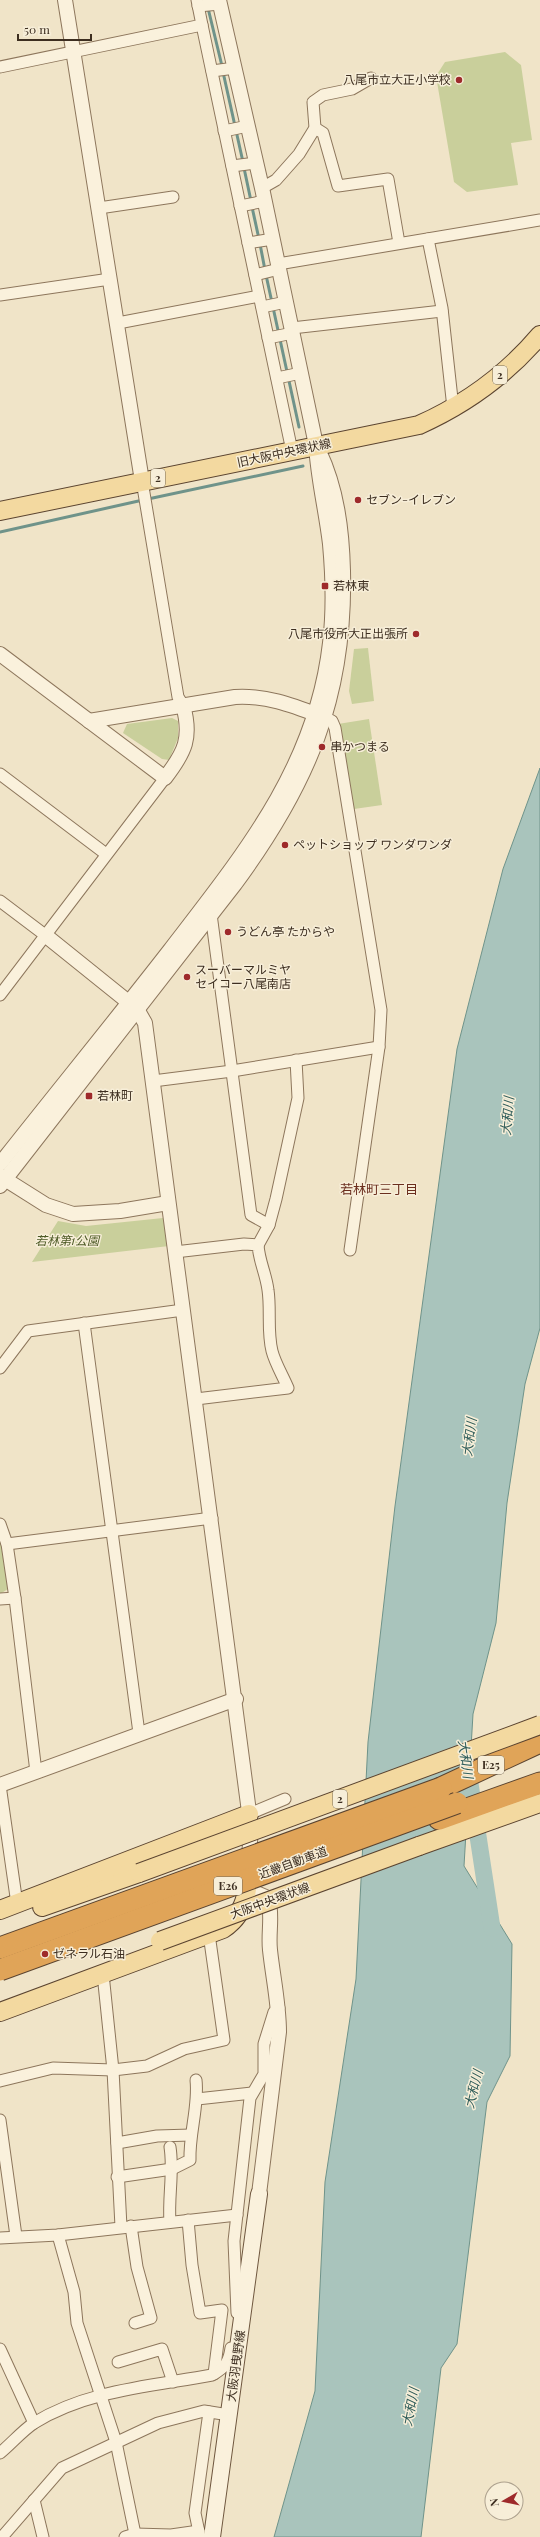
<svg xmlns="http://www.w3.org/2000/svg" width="540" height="2537" viewBox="0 0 540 2537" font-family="'Playfair Display','Noto Sans JP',serif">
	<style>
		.green { fill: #c9cf9b }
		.water { fill: #a9c4bc; stroke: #6f938a }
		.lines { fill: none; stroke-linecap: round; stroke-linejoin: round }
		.stream { stroke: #6f938a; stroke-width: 3 }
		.river { stroke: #a9c4bc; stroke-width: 17 }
		.minor-casing { stroke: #8d765c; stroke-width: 13 }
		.tertiary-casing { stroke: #8d765c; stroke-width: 16 }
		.secondary-casing { stroke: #6f573f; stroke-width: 18 }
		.primary-casing { stroke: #5b4430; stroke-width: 20 }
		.motorway-casing { stroke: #5b4430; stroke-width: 23 }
		.minor { stroke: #faf1dc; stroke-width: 11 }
		.tertiary { stroke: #faf1dc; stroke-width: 14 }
		.secondary { stroke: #faf1dc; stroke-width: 16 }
		.primary { stroke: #f3d9a0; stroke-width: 18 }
		.motorway { stroke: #e0a458; stroke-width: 21 }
		.primary-bridge-casing { stroke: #5b4430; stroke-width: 20; stroke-linecap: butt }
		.motorway-bridge-casing { stroke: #5b4430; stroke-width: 23; stroke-linecap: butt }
		.primary-bridge { stroke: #f3d9a0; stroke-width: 18 }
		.motorway-bridge { stroke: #e0a458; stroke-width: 21 }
		.poi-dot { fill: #9e2a2b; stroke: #f7eed8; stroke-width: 1.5 }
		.labels { text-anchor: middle; stroke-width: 3; stroke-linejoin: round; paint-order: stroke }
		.shield { fill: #f7eed8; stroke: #756857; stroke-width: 1 }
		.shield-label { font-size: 11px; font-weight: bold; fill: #3d2e20 }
		.poi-label { font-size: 12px; fill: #3d2e20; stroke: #f7eed8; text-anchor: start }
		.street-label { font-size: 12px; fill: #3d2e20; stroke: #f7eed8 }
		.park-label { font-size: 12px; font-style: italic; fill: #4d5a26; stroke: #f7eed8 }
		.water-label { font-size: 13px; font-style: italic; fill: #2f5d5a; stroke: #f7eed8 }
		.neighbourhood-label { font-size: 13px; fill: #6b2e1e; stroke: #f7eed8 }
	</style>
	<rect width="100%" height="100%" fill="#f0e4c8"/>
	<g class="green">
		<polygon points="505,52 521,65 532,140 511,143 518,185 467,192 454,182 436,76 445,62"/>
		<polygon points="368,648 374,701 352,704 349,691 354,649"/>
		<polygon points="172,718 178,721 178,738 169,760 162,759 123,733 127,724"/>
		<polygon points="369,719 382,805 354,809 338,724"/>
		<polygon points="163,1218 169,1246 32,1262 58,1221 86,1226"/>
		<polygon points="0,1539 8,1589 0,1594"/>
	</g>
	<polygon class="water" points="540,768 540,1328 525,1384 507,1503 496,1623 473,1714 464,1866 512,1944 510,2056 487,2102 457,2344 441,2368 421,2537 274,2537 315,2391 325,2182 356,1979 368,1742 395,1506 457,1049 503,869"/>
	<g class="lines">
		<g class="stream">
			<polyline points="208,8 222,66"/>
			<polyline points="223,72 243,162"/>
			<polyline points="244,168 251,201"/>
			<polyline points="252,207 259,239"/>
			<polyline points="260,244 265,270"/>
			<polyline points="266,275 299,427"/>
			<polyline points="148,499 303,466"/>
			<polyline points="0,532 143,500"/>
		</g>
		<polyline class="river" points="467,1764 492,1928"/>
		<g class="minor-casing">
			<g id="minor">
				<polyline points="198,6 220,4"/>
				<polyline points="202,25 292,451"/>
				<polyline points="0,67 202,25 197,0"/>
				<polyline points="212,71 235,68"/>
				<polyline points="315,128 323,133 338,186 388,179 399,243"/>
				<polyline points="224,131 248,126"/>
				<polyline points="232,166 256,163"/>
				<polyline points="262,188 276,180 299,154 315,128 313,102 323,95 352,89 371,78"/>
				<polyline points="240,206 265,201"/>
				<polyline points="99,208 173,197"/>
				<polyline points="428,239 442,308 453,408"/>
				<polyline points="248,243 273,239"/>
				<polyline points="278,264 540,220"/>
				<polyline points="255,275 279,269"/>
				<polyline points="0,295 110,279"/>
				<polyline points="262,307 286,302"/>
				<polyline points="118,323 259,296"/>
				<polyline points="292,328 442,311"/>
				<polyline points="268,338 293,333"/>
				<polyline points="277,378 301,373"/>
				<polyline points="142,481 178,697 183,705"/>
				<polyline points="326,718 332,721 335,728 381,1010 379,1047 350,1250"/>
				<polyline points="0,774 106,854"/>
				<polyline points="0,901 45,935"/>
				<polyline points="211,914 251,1215 269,1225"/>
				<polyline points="0,995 165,778"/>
				<polyline points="153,1081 232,1071 379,1047"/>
				<polyline points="258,1245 269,1225 276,1199 298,1098 296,1060"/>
				<path d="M175 1252 244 1244 258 1245C259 1261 266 1274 268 1290 271 1310 267 1331 272 1351 275 1363 283 1376 288 1388L196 1399"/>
				<polyline points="84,1323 139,1733"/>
				<polyline points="0,1368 28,1331 183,1310"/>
				<polyline points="0,1524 7,1544 15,1598 36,1772"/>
				<polyline points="7,1544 212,1518"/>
				<polyline points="0,1599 15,1598"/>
				<polyline points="0,1785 17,1904"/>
				<polyline points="249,1814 285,1799"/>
				<polyline points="103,1974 113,2070 121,2227"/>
				<polyline points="0,2081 53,2068 113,2070 147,2066 184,2049 224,2040 209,1934"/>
				<polyline points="197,2099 252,2093"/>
				<polyline points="0,2120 16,2236"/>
				<polyline points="117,2143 157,2136 191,2135"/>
				<path d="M117 2177 172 2169 190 2160C189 2133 199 2106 196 2080"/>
				<polyline points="188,2220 192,2265 200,2313 222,2310 214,2374"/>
				<path d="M170 2222C168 2197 174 2172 170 2147"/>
				<polyline points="131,2226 137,2267 151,2318 135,2323"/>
				<polyline points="58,2235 74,2292 77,2323 116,2442 135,2534"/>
				<polyline points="0,2238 58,2235 237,2215"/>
				<polyline points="237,2313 234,2241 250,2098 264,2074 264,2044 274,2012 279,2008"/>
				<polyline points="0,2349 34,2423"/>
				<polyline points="118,2362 162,2349 173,2382"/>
				<path d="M0 2453C11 2444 22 2431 34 2423 87 2390 153 2386 212 2375 225 2368 229 2362 231 2348"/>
				<polyline points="34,2500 43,2537"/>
				<polyline points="2,2537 62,2468 158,2423 204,2411 229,2415"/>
				<polyline points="125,2537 135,2534 171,2535 199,2531"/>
				<polyline points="200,2537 195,2513 209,2412"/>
			</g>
		</g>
		<g class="tertiary-casing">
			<g id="tertiary">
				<polyline points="65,0 142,481"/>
				<path d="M0 654 165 778C185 752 192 738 183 705"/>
				<path d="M89 721 235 697C267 695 294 706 323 717"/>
				<path d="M45 935 137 1009 145 1023 251 1827 247 1889 268 1898C273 1915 268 1933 270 1950 273 1978 279 2004 279 2032L259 2194"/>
				<path d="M0 1164C56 1093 114 1022 170 950 243 855 316 767 330 643 334 610 333 577 330 544 326 510 318 479 316 445L262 188 219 0"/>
				<polyline points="0,1176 46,1205 73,1214 120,1211 168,1203"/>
				<path d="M0 1186 235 884C308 785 346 697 343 571 342 530 337 489 319 451"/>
				<polyline points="0,1785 236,1699"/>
			</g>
		</g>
		<g class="secondary-casing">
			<polyline id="secondary" points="212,2537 259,2194"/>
		</g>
		<g class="primary-casing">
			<g id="primary">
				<path d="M0 511 419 425C466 404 507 374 540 335"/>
				<polyline points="419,1846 540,1803"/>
				<polyline points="42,1907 139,1873"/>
				<polyline points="0,1910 249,1814"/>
				<path d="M0 2012 223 1929C238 1919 245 1906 247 1889"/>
			</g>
		</g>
		<g class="motorway-casing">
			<g id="motorway">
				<polyline points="441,1788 540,1742"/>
				<polyline points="439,1819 540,1783"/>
			</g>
		</g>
		<use href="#minor" class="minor"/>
		<use href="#tertiary" class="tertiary"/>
		<use href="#secondary" class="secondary"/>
		<use href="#primary" class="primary"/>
		<use href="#motorway" class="motorway"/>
		<g class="primary-bridge-casing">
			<g id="primary-bridge">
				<polyline points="139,1873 540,1725"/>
				<polyline points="160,1941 419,1846"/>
			</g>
		</g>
		<g class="motorway-bridge-casing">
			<g id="motorway-bridge">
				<polyline points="0,1948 441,1788"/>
				<polyline points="0,1970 457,1803"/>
			</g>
		</g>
		<use href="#primary-bridge" class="primary-bridge"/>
		<use href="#motorway-bridge" class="motorway-bridge"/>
	</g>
	<g class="poi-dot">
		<circle cx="459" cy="80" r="4"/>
		<circle cx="358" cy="500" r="4"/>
		<rect x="321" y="582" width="8" height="8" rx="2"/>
		<circle cx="416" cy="634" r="4"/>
		<circle cx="322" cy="747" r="4"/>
		<circle cx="285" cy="845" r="4"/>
		<circle cx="228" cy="932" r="4"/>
		<circle cx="187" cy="977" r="4"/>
		<rect x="85" y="1092" width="8" height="8" rx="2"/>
		<circle cx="45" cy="1954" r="4"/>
	</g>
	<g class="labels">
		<g class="shield">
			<rect x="493" y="366" width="14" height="18" rx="3"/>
			<rect x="151" y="469" width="14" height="18" rx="3"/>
			<rect x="478" y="1756" width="26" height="18" rx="3"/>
			<rect x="333" y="1790" width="14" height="18" rx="3"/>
			<rect x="214" y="1877" width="28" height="18" rx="3"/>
		</g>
		<g class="shield-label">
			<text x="500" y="379">2</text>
			<text x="158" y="482">2</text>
			<text x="491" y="1769">E25</text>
			<text x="340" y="1803">2</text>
			<text x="228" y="1890">E26</text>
		</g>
		<g class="poi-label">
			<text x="451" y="84" text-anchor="end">八尾市立大正小学校</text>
			<text x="366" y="504">セブン-イレブン</text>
			<text x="333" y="590">若林東</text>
			<text x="408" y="638" text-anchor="end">八尾市役所大正出張所</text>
			<text x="330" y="751">串かつまる</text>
			<text x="293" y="849">ペットショップ ワンダワンダ</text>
			<text x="236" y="936">うどん亭 たからや</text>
			<text x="195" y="974">スーバーマルミヤ<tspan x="195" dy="14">セイコー八尾南店</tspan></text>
			<text x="97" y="1100">若林町</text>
			<text x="53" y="1958">ゼネラル石油</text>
		</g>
		<g class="street-label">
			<text transform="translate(284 453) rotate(-12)" y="4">旧大阪中央環状線</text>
			<text transform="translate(293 1863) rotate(-20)" y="4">近畿自動車道</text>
			<text transform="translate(270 1901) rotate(-20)" y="4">大阪中央環状線</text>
			<text transform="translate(236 2366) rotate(-82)" y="4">大阪羽曳野線</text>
		</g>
		<g class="park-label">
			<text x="67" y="1245">若林第1公園</text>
		</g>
		<g class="water-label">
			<text transform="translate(507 1116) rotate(-85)" y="5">大和川</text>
			<text transform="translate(469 1437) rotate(-83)" y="5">大和川</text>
			<text transform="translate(466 1759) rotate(82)" y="5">大和川</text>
			<text transform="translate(473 2089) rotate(-76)" y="5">大和川</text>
			<text transform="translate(410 2407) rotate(-79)" y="5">大和川</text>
		</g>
		<g class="neighbourhood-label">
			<text x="379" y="1194">若林町三丁目</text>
		</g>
	</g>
	<g transform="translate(504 2501) rotate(261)"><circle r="19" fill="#f7eed8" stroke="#ada18e"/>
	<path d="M0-3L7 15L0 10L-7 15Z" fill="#9e2a2b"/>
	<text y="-6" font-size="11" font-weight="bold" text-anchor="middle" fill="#3d2e20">N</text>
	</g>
	<path d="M18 34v6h73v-6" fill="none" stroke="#3d2e20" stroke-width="2"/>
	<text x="24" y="34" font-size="12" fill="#3d2e20" stroke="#f7eed8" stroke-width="3" paint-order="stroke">50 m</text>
</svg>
